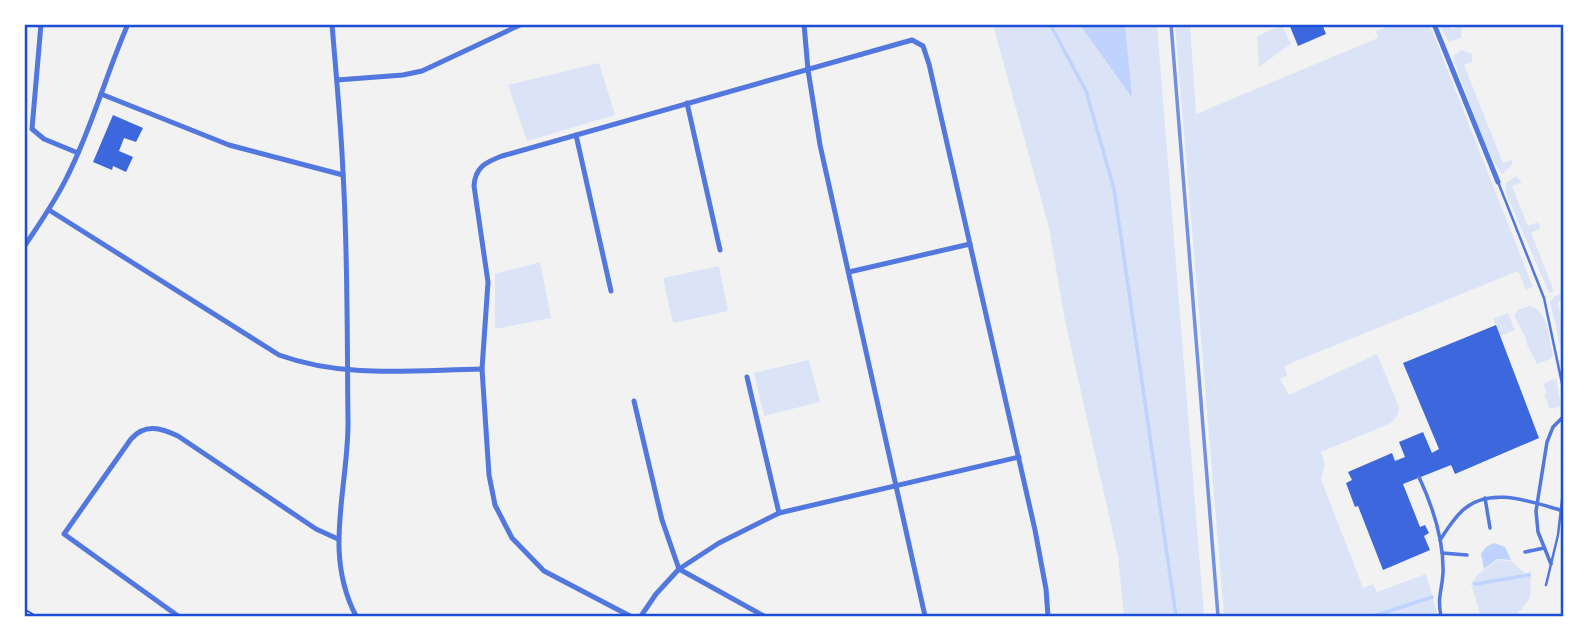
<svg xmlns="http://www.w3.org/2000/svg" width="1588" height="641" viewBox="0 0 1588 641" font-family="'Space Grotesk',sans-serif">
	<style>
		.green { fill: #dbe4f7 }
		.water { fill: #bfd3fe }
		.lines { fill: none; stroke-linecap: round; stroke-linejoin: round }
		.stream { stroke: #bfd3fe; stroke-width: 3.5 }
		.building { fill: #3d67dc }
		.path { stroke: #1d4ed8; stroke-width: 2 }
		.service { stroke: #5277de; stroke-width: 2.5 }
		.pedestrian { stroke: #5277de; stroke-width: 3.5 }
		.minor { stroke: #5277de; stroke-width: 5 }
		.rail { stroke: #7290e2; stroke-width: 3.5 }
		.neatline { fill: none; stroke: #1d4ed8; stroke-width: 2.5 }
	</style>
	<rect width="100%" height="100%" fill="#f2f2f2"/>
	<g class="green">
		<polygon points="993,25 1080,25 1131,97 1125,25 1157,25 1204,616 1124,616 1118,556 1065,321 1049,228"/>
		<polygon points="1175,25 1190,25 1196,114 1378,38 1376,31 1393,25 1429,25 1435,38 1533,287 1526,290 1518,271 1284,366 1287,375 1280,379 1289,395 1377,354 1399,407 1398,414 1391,423 1321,452 1325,464 1321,479 1363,588 1373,584 1377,592 1426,574 1438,616 1224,616"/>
		<polygon points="1282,25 1291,44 1259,67 1257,36"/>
		<polygon points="1439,25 1450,25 1452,29 1462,25 1461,38 1449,42"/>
		<path d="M1462 50 1472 54V62L1464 65 1503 163 1513 159 1512 164 1503 174C1491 167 1461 77 1453 59L1454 55Z"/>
		<polygon points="599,63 615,115 527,141 508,85"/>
		<polygon points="1516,176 1522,182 1512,186 1528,226 1538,222 1541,228 1531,233 1554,291 1549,293 1505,191 1506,183"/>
		<polygon points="540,262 551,318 495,329 495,274"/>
		<polygon points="719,266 728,311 673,323 663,278"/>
		<polygon points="1563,292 1563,298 1558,303 1563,325 1563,359 1550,301 1554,297"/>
		<path d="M1529 306C1549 310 1549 339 1553 355L1550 359 1537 364 1526 343 1527 341 1514 315 1518 310Z"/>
		<polygon points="1508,313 1515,330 1500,336 1493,319"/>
		<polygon points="809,360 820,402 764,416 754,373"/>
		<polygon points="1556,378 1561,406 1550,409 1544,395 1547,393 1543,384"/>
		<polygon points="1497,560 1511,561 1526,574 1531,571 1530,598 1516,616 1481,616 1471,584 1476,576"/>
	</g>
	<g class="water">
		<polygon points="1080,25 1125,25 1132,98"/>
		<polygon points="1494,543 1505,547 1511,560 1497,559 1484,569 1481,554 1486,547"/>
	</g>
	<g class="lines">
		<g class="stream">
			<polyline points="1050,24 1086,91 1114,189 1176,616"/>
			<polyline points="1475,584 1529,575"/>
			<polyline points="1374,616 1432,597"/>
		</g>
	</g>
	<g class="building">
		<polygon points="1289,24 1322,24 1326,34 1298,46"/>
		<polygon points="113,115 143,128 136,142 124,138 119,151 133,157 126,172 113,166 112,170 93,162"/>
		<polygon points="1496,325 1539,438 1455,474 1451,465 1403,484 1420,527 1425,525 1429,533 1424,536 1430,550 1383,570 1358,506 1355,507 1346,483 1352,480 1348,472 1392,453 1395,461 1405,457 1399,442 1423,432 1432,453 1439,449 1403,363"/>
	</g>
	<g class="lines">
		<polyline class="path" points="24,609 36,616"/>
		<g class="service">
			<polyline points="1498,182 1544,298 1564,393"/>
			<polyline points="1546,585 1558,535 1564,482"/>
		</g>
		<g class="pedestrian">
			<path d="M1419 477C1433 507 1444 540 1443 573 1442 591 1437 597 1441 616"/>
			<polyline points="1485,498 1490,528"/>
			<path d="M1440 540C1446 531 1452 521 1460 513 1486 485 1529 501 1560 510"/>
			<polyline points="1525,552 1544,548"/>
			<polyline points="1442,553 1467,555"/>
			<polyline points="1551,564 1538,532 1536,511 1547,442 1553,427 1564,416"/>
		</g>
		<g class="minor">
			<polyline points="41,24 32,129 44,139 78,153"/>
			<path d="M332 24C336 74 341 124 343 173 348 256 347 340 348 423 348 490 323 553 356 616"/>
			<polyline points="804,24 808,70 820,145 925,616"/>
			<polyline points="1434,24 1498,182"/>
			<polyline points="337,80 403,75 422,71 522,24"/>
			<polyline points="101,94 229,145 343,175"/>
			<polyline points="687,103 720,250"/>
			<polyline points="576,135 611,291"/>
			<path d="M49 210 279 355C345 379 414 370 482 369"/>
			<path d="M24 247C39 224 55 202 67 177 92 128 106 74 128 24"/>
			<polyline points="849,272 970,244"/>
			<polyline points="747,377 779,513"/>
			<polyline points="634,401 662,520 679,569 764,616"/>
			<path d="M178 616 64 534 131 439C145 423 161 428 178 436L316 529 338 539"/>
			<path d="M630 616 544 571 512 538 495 505 489 475 482 369 488 282 474 186C475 167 486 162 502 156L912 40 923 46 929 64 1035 530 1046 589 1048 616"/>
			<polyline points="641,616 656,594 679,569 719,543 779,513 1019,457"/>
		</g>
		<polyline class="rail" points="1171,24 1218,616"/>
	</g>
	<rect width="1588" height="641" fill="none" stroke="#ffffff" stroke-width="52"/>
	<rect x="26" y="26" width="1536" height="589" class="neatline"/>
</svg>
